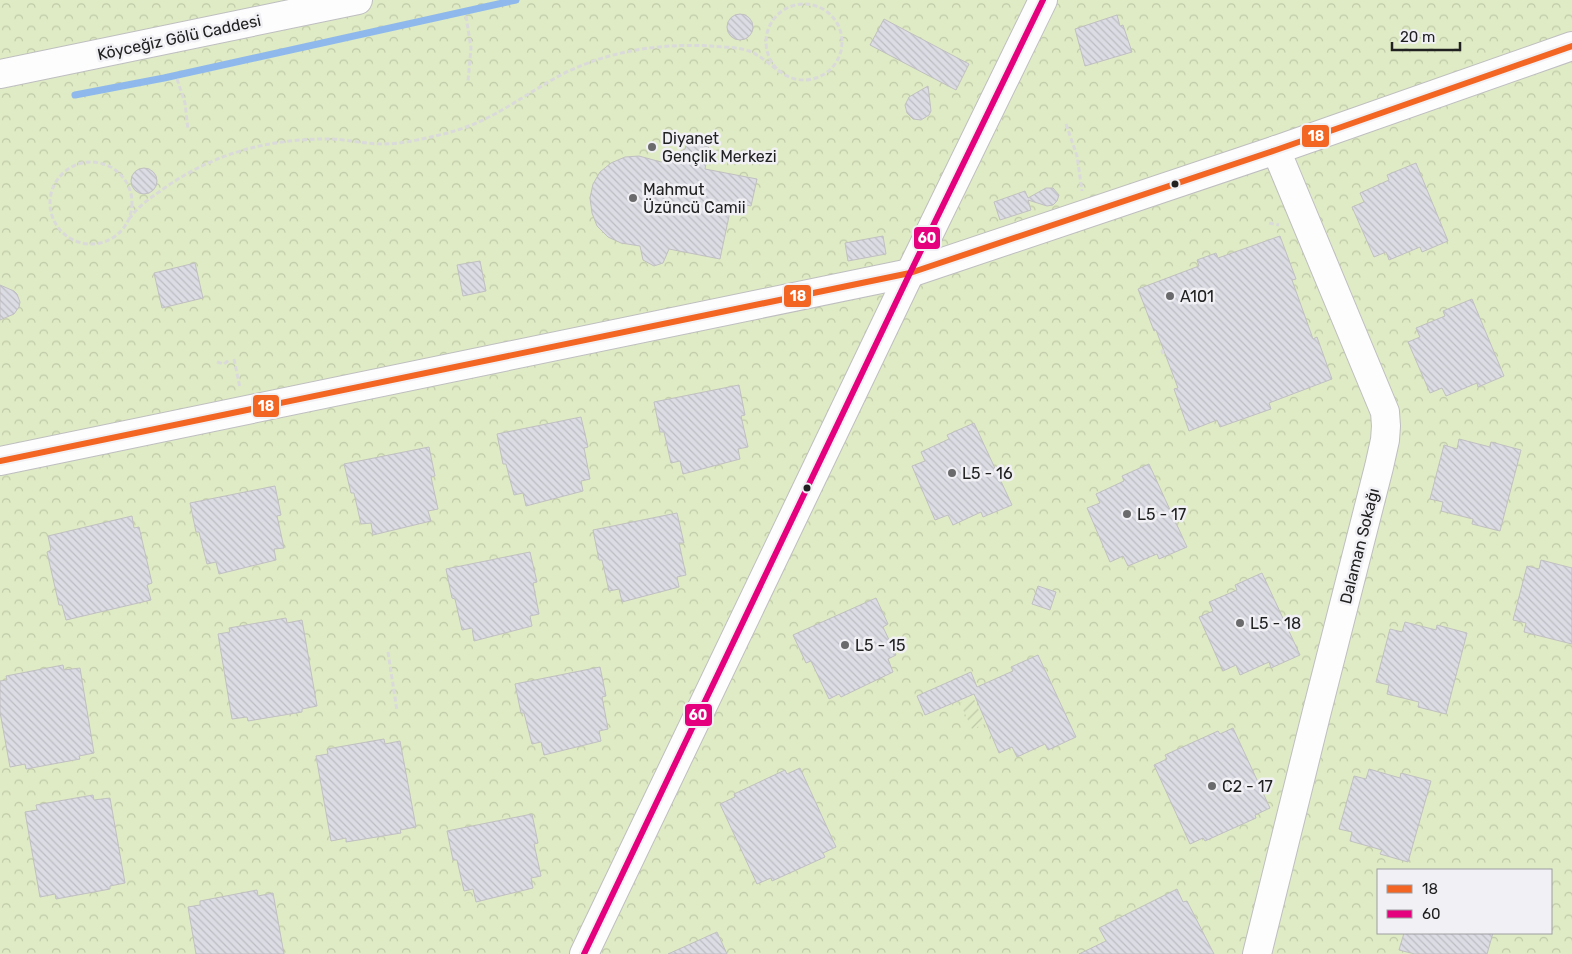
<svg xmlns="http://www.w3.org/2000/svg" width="1572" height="954" viewBox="0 0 1572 954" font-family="Rubik,sans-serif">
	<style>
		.forest { fill: url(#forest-crowns); fill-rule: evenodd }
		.garden { fill: url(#garden-furrows) }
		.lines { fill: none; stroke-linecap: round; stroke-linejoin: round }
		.stream { stroke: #8fb9ec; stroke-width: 7 }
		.building { fill: url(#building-back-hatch); stroke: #c0c0c1 }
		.minor-casing { stroke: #bebec0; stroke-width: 30 }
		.path { stroke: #dadadb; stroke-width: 3; stroke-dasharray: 5 2.5; stroke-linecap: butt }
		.minor { stroke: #fdfdfd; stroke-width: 28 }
		.bus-1-casing { stroke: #f1f1f5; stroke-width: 10 }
		.bus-2-casing { stroke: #f1f1f5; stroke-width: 10 }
		.bus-1 { stroke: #f26522; stroke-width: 6 }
		.bus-2 { stroke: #e5007d; stroke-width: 6 }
		.poi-dot { fill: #6a6a6c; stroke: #f1f1f5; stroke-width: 2 }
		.bus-dot { fill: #212122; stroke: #f1f1f5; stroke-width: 2 }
		.labels { text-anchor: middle; stroke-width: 5; stroke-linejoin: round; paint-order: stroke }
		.street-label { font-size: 16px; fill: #212122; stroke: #f1f1f5 }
		.poi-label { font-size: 16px; fill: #212122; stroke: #f1f1f5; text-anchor: start }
		.line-badge { stroke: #f1f1f5; stroke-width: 2 }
		.badge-label { font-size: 14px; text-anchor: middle; font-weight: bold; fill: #fff }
	</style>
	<defs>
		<pattern id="forest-crowns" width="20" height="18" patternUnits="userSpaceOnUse" patternTransform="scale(1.25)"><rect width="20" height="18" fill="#dfebc4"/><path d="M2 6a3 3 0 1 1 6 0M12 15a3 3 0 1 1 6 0" fill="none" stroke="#bfc9a8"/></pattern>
		<pattern id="garden-furrows" width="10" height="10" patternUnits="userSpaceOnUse" patternTransform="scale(1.25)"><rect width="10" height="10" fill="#dfebc4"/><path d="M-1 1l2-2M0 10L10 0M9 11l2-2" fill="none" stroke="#bfc9a8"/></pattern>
		<pattern id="building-back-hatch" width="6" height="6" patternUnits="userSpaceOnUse" patternTransform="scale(1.25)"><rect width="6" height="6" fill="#dcdce4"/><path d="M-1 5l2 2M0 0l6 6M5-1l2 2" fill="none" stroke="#bcbcc3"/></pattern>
	</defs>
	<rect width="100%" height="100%" fill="#f2f2f4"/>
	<path class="forest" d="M0 0H1572V954H0ZM1378 870H1551V933H1378Z"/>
	<polygon class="garden" points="973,697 985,724 972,729 960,703"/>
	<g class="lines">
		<polyline class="stream" points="75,95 164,78 516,0"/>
	</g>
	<g class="building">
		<circle cx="740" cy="27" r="13"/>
		<polygon points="1117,15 1120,26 1123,25 1132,52 1085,66 1075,29"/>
		<polygon points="884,19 969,64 956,90 870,45"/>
		<polygon points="928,86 931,111 929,115 921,120 913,119 907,113 905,105 909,97"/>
		<polygon points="687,142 709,147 705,169 757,179 751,206 732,202 720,259 669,249 663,263 654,266 643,260 640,246 621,243 608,237 597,226 592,213 590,198 593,184 600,172 611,163 625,157 639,156 661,162 685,149"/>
		<polygon points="1416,163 1448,241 1422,252 1420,247 1389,260 1386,252 1374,257 1352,207 1364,202 1360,193 1389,180 1387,175"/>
		<circle cx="144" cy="181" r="13"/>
		<polygon points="1046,188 1053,188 1059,195 1057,201 1053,205 1047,206 1028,200 1031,210 1000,220 994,202 1025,191 1028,198"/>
		<polygon points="883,236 886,254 848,261 845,243"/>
		<polygon points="1280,236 1296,279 1292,280 1313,339 1317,337 1332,379 1269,403 1271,409 1220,427 1217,420 1189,431 1174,389 1178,388 1156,330 1154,331 1138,289 1199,266 1197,260 1216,253 1218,258"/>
		<polygon points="480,261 486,291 463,296 457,265"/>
		<polygon points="195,263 203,298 162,308 154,273"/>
		<polygon points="0,285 14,291 17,294 20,302 19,307 14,314 0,320"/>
		<polygon points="1472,299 1504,376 1478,387 1477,383 1446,396 1442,388 1430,393 1408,342 1420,337 1416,328 1445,316 1443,311"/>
		<polygon points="739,385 745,415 741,416 748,447 738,449 740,459 683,474 680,461 671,463 664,432 660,432 654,402"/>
		<polygon points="581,417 588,447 584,448 590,479 581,481 583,491 526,506 523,493 514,495 506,464 503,464 497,434"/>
		<polygon points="974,423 1012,505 983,517 981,512 953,525 948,515 935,520 912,466 925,461 921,452 949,439 947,435"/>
		<polygon points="1459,439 1490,447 1491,442 1521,450 1500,531 1472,524 1473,519 1441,511 1443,502 1430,499 1444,445 1457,449"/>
		<polygon points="429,447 435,476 431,477 438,509 428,511 431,521 373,535 371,523 361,524 354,493 351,493 344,464"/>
		<polygon points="1149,464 1187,547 1159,559 1157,554 1128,566 1123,556 1110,562 1087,508 1100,503 1096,494 1124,481 1122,476"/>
		<polygon points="275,486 281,515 277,516 284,548 274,549 276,560 219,574 216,562 207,564 199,532 196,532 190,503"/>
		<polygon points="677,513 684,543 679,543 686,575 677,577 679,587 622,602 619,589 609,591 602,560 599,560 593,530"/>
		<polygon points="132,516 134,528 139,527 152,583 147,585 151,600 66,620 62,605 59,605 47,552 51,550 48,536"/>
		<polygon points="530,552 537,582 533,583 539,614 530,616 532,626 474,641 472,628 462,630 455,599 452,598 446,569"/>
		<polygon points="1541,560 1572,568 1572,644 1524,632 1526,623 1513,620 1527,566 1539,569"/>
		<polygon points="1262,573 1300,655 1271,668 1269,662 1240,675 1236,665 1223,671 1199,617 1213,611 1209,602 1237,590 1235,585"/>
		<polygon points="1038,586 1056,592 1050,610 1032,604"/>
		<polygon points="876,598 888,624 883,627 896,655 888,659 893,672 841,697 839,694 829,699 811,661 806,663 793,635"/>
		<polygon points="286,618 287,623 302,620 317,706 302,709 302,712 248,721 247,717 232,719 218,634 230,632 229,628"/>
		<polygon points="1405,622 1436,630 1437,625 1467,633 1446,714 1418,707 1419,702 1387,694 1389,685 1376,682 1390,629 1402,632"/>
		<polygon points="1038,655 1076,737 1048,750 1045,744 1017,757 1012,747 999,753 974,694 925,715 917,696 971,672 977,687 1013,671 1011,667"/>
		<polygon points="63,665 64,670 80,668 94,753 79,756 80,759 26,769 25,764 10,767 0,712 0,681 7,680 6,676"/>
		<polygon points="600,667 606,696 602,697 608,729 599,731 601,741 544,755 541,742 532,744 524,713 521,713 515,684"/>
		<polygon points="1233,728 1270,808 1255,815 1256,818 1205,841 1203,838 1190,844 1154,765 1167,759 1165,755 1218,731 1220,734"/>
		<polygon points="384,739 385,744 400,741 416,827 400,830 401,833 346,842 346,838 331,841 316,756 328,754 327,749"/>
		<polygon points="800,768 836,847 823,853 825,857 772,881 771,878 757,884 720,804 735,797 734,794 785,770 787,774"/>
		<polygon points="1369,769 1400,778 1401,773 1431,781 1408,862 1380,854 1382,850 1350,841 1352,832 1339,829 1354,776 1366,779"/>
		<polygon points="93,795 94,800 110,798 125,883 110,886 110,889 56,899 55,894 40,897 25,812 37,810 36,805"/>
		<polygon points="532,814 538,843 534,844 541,876 531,878 533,888 476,902 473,889 464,891 457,860 453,860 447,831"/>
		<polygon points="1177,889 1183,902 1187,901 1214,954 1079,954 1106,941 1099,928"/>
		<polygon points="257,890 258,896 273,893 284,954 196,954 188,907 200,905 200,901"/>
		<polygon points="717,932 727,954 668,954"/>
		<polygon points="1404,933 1493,933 1487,954 1415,954 1399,950"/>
	</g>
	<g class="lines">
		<g class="minor-casing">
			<g id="minor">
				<polyline points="0,74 358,0"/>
				<polyline points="0,461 910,273 1276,150 1572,46"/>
				<polyline points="584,954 910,273 1043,0"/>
				<polyline points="1257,954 1316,715 1379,467 1385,440 1386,426 1385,412 1276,150"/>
			</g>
		</g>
		<g class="path">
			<circle cx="804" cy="42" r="38"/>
			<polyline points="466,16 471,48 468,81"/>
			<polyline points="177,79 185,103 188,130"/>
			<polyline points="1066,124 1077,156 1082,191"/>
			<circle cx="91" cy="203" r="41"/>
			<path d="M129 219C139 205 152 197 166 187 214 154 264 140 322 139 342 138 362 144 383 144 400 144 418 140 435 136 453 132 472 126 489 117 513 105 536 88 561 75 607 51 660 43 711 46 723 47 737 47 749 51 760 55 770 65 780 72"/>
			<polyline points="1269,223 1279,225"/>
			<polyline points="1163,354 1162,351 1164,350"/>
			<polyline points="234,359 240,388"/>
			<polyline points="217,362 224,364 229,360"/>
			<polyline points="388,652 397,711"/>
		</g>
		<use href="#minor" class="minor"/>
		<g class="bus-1-casing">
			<polyline id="bus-1" points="0,461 910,273 1276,150 1572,46"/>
		</g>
		<g class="bus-2-casing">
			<polyline id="bus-2" points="584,954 910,273 1043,0"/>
		</g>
		<use href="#bus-1" class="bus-1"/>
		<use href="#bus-2" class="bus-2"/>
	</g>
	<g class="poi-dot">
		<circle cx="652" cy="147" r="5"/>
		<circle cx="633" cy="198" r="5"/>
		<circle cx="1170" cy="296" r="5"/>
		<circle cx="952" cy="473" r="5"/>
		<circle cx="1127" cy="514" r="5"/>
		<circle cx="1240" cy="623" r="5"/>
		<circle cx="845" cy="645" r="5"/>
		<circle cx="1212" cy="786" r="5"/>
	</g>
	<g class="bus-dot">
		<circle cx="1175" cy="184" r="4.5"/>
		<circle cx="807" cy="488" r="4.5"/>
	</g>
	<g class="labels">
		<g class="street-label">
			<text transform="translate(179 37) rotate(-12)" y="6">Köyceğiz Gölü Caddesi</text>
			<text transform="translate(1359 546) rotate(-76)" y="6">Dalaman Sokağı</text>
		</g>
		<g class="poi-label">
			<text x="662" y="144">Diyanet<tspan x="662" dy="18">Gençlik Merkezi</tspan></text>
			<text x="643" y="195">Mahmut<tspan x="643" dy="18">Üzüncü Camii</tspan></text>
			<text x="1180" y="302">A101</text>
			<text x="962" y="479">L5 - 16</text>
			<text x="1137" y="520">L5 - 17</text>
			<text x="1250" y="629">L5 - 18</text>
			<text x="855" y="651">L5 - 15</text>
			<text x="1222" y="792">C2 - 17</text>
		</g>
	</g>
	<g class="line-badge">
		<rect x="1301" y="124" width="29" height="24" rx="5" fill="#f26522"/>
		<rect x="913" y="226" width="28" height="24" rx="5" fill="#e5007d"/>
		<rect x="783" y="284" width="29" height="24" rx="5" fill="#f26522"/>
		<rect x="252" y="394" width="28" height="24" rx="5" fill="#f26522"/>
		<rect x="684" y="703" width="29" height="24" rx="5" fill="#e5007d"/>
	</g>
	<g class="badge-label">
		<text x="1316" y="141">18</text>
		<text x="927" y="243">60</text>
		<text x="798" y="301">18</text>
		<text x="266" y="411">18</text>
		<text x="698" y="720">60</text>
	</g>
	<rect x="1377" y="869" width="175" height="65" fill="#f1f1f5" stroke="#9e9ea1"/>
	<rect x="1387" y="885" width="25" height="8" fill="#f26522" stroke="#9e9ea1"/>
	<text x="1422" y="894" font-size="15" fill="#212122">18</text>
	<rect x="1387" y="910" width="25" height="8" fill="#e5007d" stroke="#9e9ea1"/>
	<text x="1422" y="919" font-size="15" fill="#212122">60</text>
	<path d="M1392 42v8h68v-8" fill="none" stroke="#212122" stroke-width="2.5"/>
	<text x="1400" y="42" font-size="15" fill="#212122" stroke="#f1f1f5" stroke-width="4" paint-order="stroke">20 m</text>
</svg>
